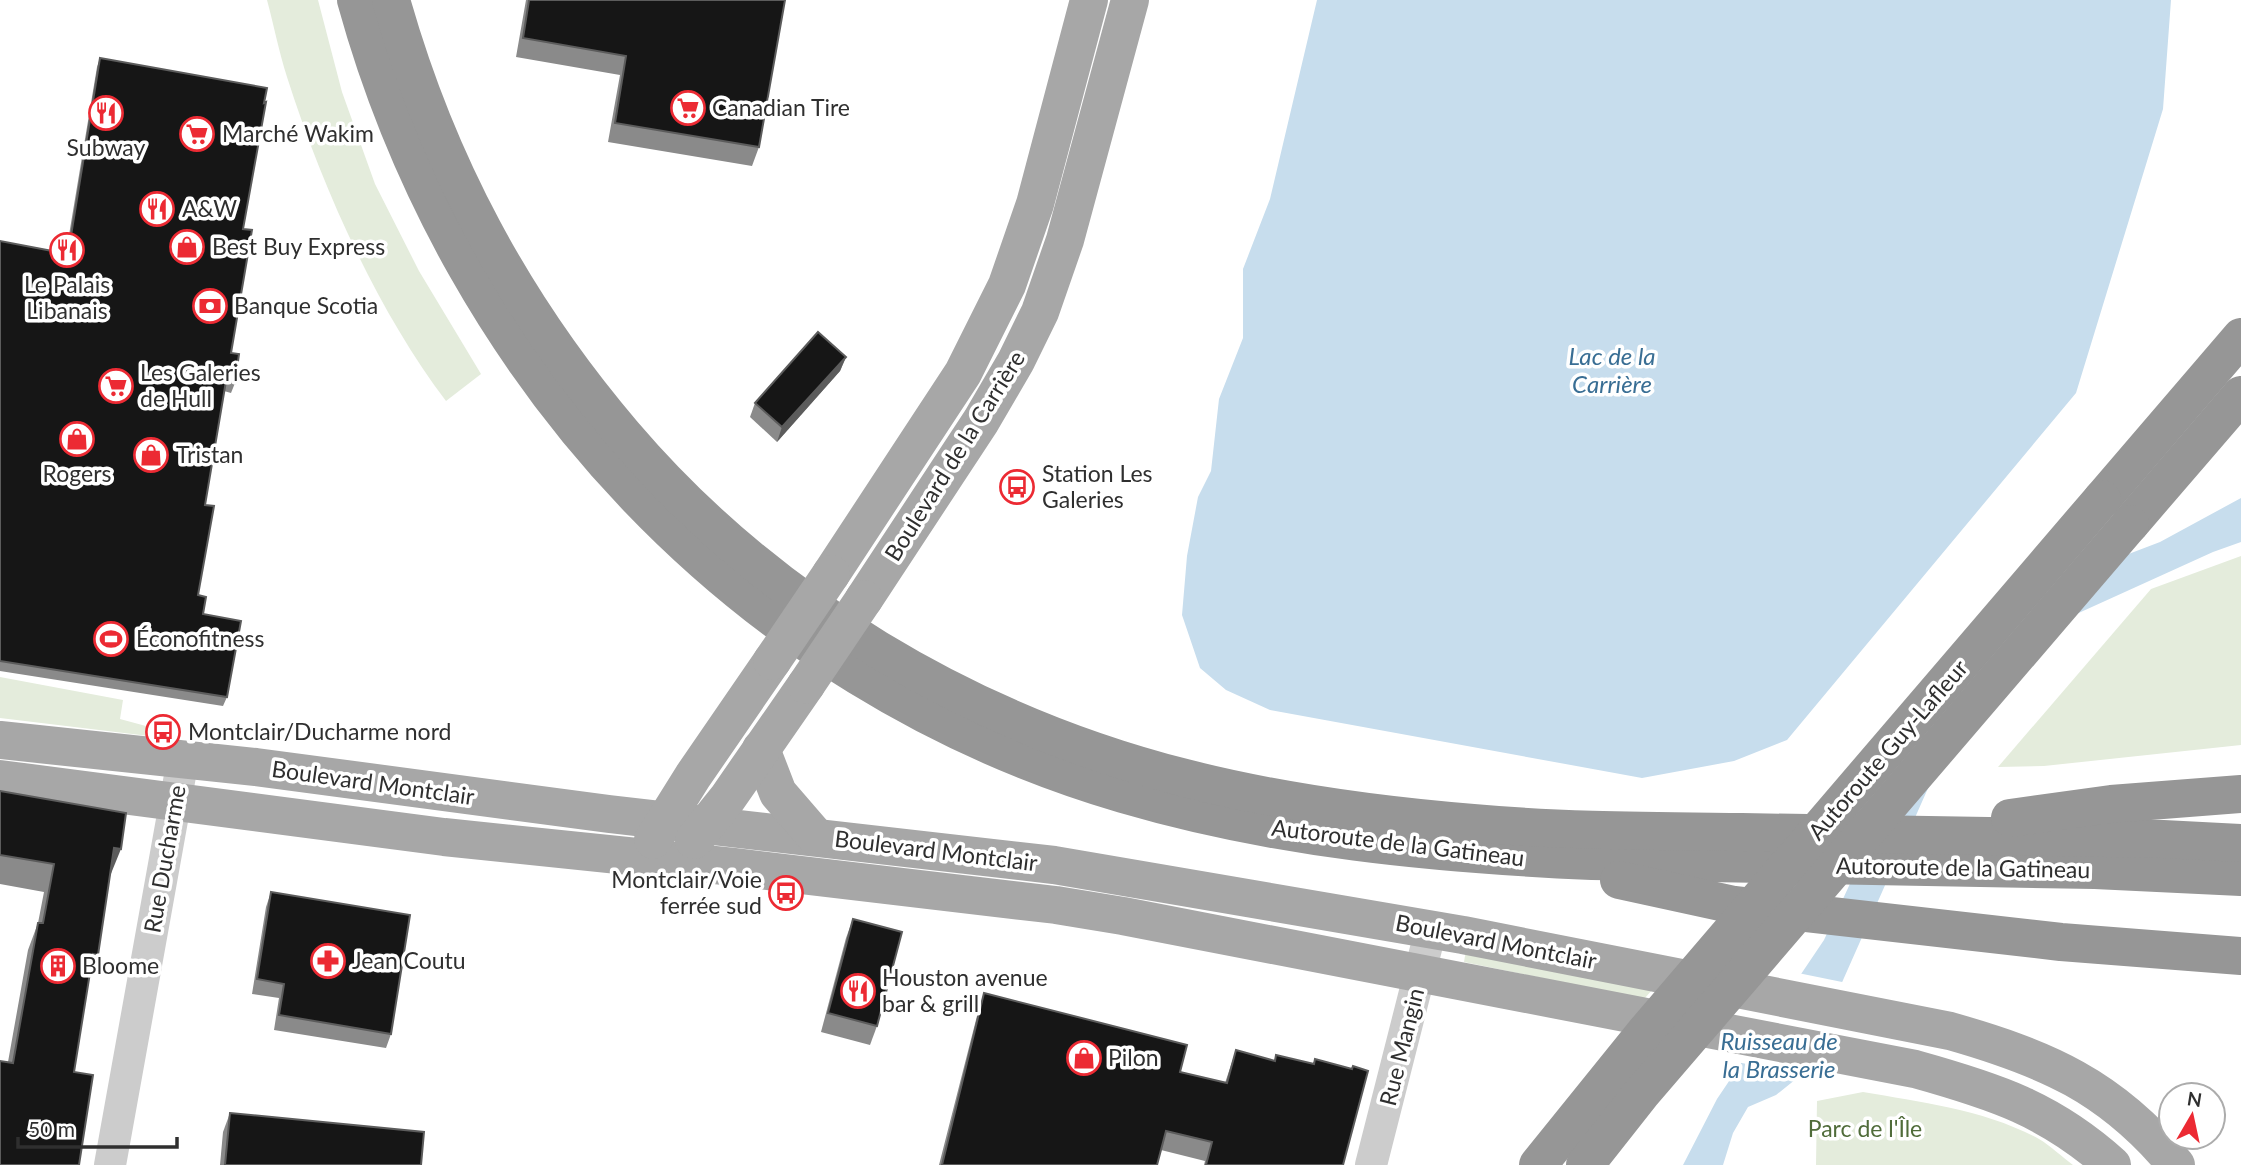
<svg xmlns="http://www.w3.org/2000/svg" width="2241" height="1165" viewBox="0 0 2241 1165" font-family="Lato,sans-serif">
	<style>
		.green { fill: #e4ecdc }
		.water { fill: #c7dded }
		.pier { fill: #fff }
		.lines { fill: none; stroke-linecap: round; stroke-linejoin: round }
		.minor { stroke: #ccc; stroke-width: 32 }
		.major { stroke: #a7a7a7; stroke-width: 38 }
		.highway { stroke: #969696; stroke-width: 38 }
		.major-bridge { stroke: #a7a7a7; stroke-width: 38 }
		.highway-bridge { stroke: #969696; stroke-width: 38 }
		.wall { fill: #8a8a8a }
		.shaded-wall { fill: #5c5c5c }
		.building { fill: #161616; stroke: #5c5c5c; stroke-width: 2 }
		.labels { text-anchor: middle; stroke-width: 7; stroke-linejoin: round; paint-order: stroke }
		.poi-label { font-size: 23px; fill: #2f2f2f; stroke: #fff; text-anchor: start }
		.street-label { font-size: 23px; fill: #2f2f2f; stroke: #fff }
		.park-label { font-size: 23px; fill: #506c3a; stroke: #fff }
		.water-label { font-size: 24px; font-style: italic; fill: #396e94; stroke: #fff }
	</style>
	<rect width="100%" height="100%" fill="#fff"/>
	<g class="green">
		<path d="M267 0H318L342 92 375 184 419 271 481 374 446 401C377 310 322 187 287 77 279 52 274 26 267 0Z"/>
		<polygon points="2241,556 2241,745 2044,766 1998,767 2151,589"/>
		<polygon points="0,677 123,700 120,719 157,729 157,737 0,718"/>
		<polygon points="1466,950 1653,989 1644,999 1464,962"/>
		<path d="M1863 1092C1921 1102 1986 1110 2039 1139 2051 1146 2062 1157 2073 1165H1816L1817 1101Z"/>
	</g>
	<g class="water">
		<polygon points="1317,0 2171,0 2163,109 2076,393 1787,740 1734,761 1642,778 1270,710 1226,690 1200,668 1182,615 1187,556 1198,497 1211,471 1219,399 1243,338 1243,269 1270,199"/>
		<polygon points="2241,498 2241,542 2213,552 2072,616 1929,786 1801,1075 1776,1095 1748,1107 1733,1133 1723,1165 1683,1165 1717,1099 1824,940 1909,756 2071,576 2160,542"/>
	</g>
	<polygon class="pier" points="1798,973 1847,983 1805,1076 1737,1062"/>
	<g class="lines">
		<g class="minor">
			<polyline points="110,1165 183,759"/>
			<polyline points="1371,1165 1431,929"/>
		</g>
		<g class="major">
			<polyline points="831,574 963,373 1007,285 1035,204 1089,0"/>
			<polyline points="864,599 981,421 1016,361 1040,312 1065,240 1130,0"/>
			<path d="M0 740 256 767 609 814 1054 865 1463 935 1950 1031C2045 1058 2111 1086 2176 1165"/>
			<polyline points="761,749 778,793 816,837"/>
			<path d="M0 779 444 837 734 867 1056 905 1123 916 1915 1069C1994 1091 2050 1109 2112 1165"/>
			<polyline points="653,840 693,776 772,661"/>
			<polyline points="694,840 727,799 806,685"/>
		</g>
		<g class="highway">
			<path d="M356 0C460 377 745 683 1123 794 1276 839 1433 854 1592 861L2095 870 2241 877"/>
			<path d="M391 0C437 163 513 305 623 434 768 604 969 723 1185 778 1279 802 1376 815 1473 823 1562 831 1652 831 1742 832 1883 835 2023 838 2163 839L2241 843"/>
			<polyline points="2102,499 2241,337"/>
			<polyline points="2130,524 2241,395"/>
			<polyline points="2010,818 2111,804 2241,794"/>
			<polyline points="1619,880 1734,905 2061,942 2241,956"/>
		</g>
		<g class="major-bridge">
			<polyline points="772,661 831,574"/>
			<polyline points="806,685 864,599"/>
		</g>
		<g class="highway-bridge">
			<polyline points="1538,1165 1647,1030 2102,499"/>
			<polyline points="1585,1165 1641,1094 2130,524"/>
		</g>
	</g>
	<g class="wall">
		<polygon points="526,0 785,0 759,147 752,166 608,142 620,75 516,57"/>
		<polygon points="100,58 243,229 231,353 235,383 231,393 224,391 205,505 198,595 227,697 223,706 0,671 0,241 66,253 97,67"/>
		<polygon points="846,357 840,371 777,442 750,417 755,403"/>
		<polygon points="0,791 110,876 98,955 88,981 74,1072 8,1062 28,950 38,923 44,892 0,884"/>
		<polygon points="271,892 391,1034 386,1048 274,1030 279,998 252,994 266,907"/>
		<polygon points="853,919 877,1026 870,1045 821,1032 846,938"/>
		<polygon points="984,993 1180,1072 1225,1083 1236,1050 1274,1061 1276,1055 1343,1165 1204,1165 1205,1161 1161,1150 1157,1165 939,1165 978,1012"/>
		<polygon points="230,1113 421,1165 220,1165 223,1132"/>
	</g>
	<g class="shaded-wall">
		<polygon points="846,357 840,371 777,442 782,427"/>
		<polygon points="114,848 121,849 110,876"/>
		<polygon points="93,954 98,955 88,982"/>
	</g>
	<g class="building">
		<polygon points="529,0 785,0 759,147 615,123 626,56 523,38"/>
		<polygon points="100,58 267,88 264,103 266,102 243,229 252,230 231,353 239,354 235,383 226,381 205,505 214,506 198,595 206,597 203,614 241,621 227,697 0,661 0,241 68,254"/>
		<polygon points="818,332 846,357 782,427 755,403"/>
		<polygon points="0,791 126,813 121,849 114,848 98,955 93,954 74,1072 93,1075 79,1165 0,1165 0,1061 13,1063 38,923 43,923 54,864 0,855"/>
		<polygon points="271,892 410,915 391,1034 279,1015 284,984 257,979"/>
		<polygon points="853,919 902,932 877,1026 828,1013"/>
		<polygon points="984,993 1187,1045 1180,1072 1227,1083 1236,1050 1275,1061 1276,1055 1314,1064 1315,1059 1352,1069 1353,1066 1368,1071 1343,1165 1206,1165 1212,1142 1166,1131 1157,1165 942,1165"/>
		<polygon points="230,1113 424,1132 421,1165 225,1165"/>
	</g>
	<defs>
		<g id="supermarket-ring" transform="scale(1.75)"><circle r="9.5" fill="#fff" stroke="#ec2a33" stroke-width="1.5"/><path d="M-6-5.5h2.5l.6 2H6L4.5 2H-2.5L-4.4-4H-6ZM-1.5 3.2a1.3 1.3 0 1 0 .1 0ZM3 3.2a1.3 1.3 0 1 0 .1 0Z" fill="#ec2a33"/></g>
		<g id="restaurant-ring" transform="scale(1.75)"><circle r="9.5" fill="#fff" stroke="#ec2a33" stroke-width="1.5"/><path d="M-5-6h1v4h1v-4h1v4h1v-4h1v5L-1.5 .5V6h-2V.5L-5-1ZM5-6V6H3V1.5H1.5Q1.5-4 5-6Z" fill="#ec2a33"/></g>
		<g id="shop-ring" transform="scale(1.75)"><circle r="9.5" fill="#fff" stroke="#ec2a33" stroke-width="1.5"/><path d="M-5-2.5h2.3a2.7 3.5 0 0 1 5.4 0H5L5.5 6h-11ZM-1.5-2.5h3a1.5 2.3 0 0 0-3 0Z" fill="#ec2a33"/></g>
		<g id="bank-ring" transform="scale(1.75)"><circle r="9.5" fill="#fff" stroke="#ec2a33" stroke-width="1.5"/><path d="M-6-4H6V4H-6ZM0-2.3a2.3 2.3 0 1 0 0 4.6a2.3 2.3 0 1 0 0-4.6Z" fill="#ec2a33"/></g>
		<g id="bus-ring" transform="scale(1.75)"><circle r="9.5" fill="#fff" stroke="#ec2a33" stroke-width="1.5"/><path d="M-5-6H5V4H4V6H2V4H-2V6H-4V4H-5ZM-3.5-4V0h7V-4ZM-3.5 1.2v1.5H-2V1.2ZM2 1.2v1.5H3.5V1.2Z" fill="#ec2a33"/></g>
		<g id="stadium-ring" transform="scale(1.75)"><circle r="9.5" fill="#fff" stroke="#ec2a33" stroke-width="1.5"/><path d="M0-5a6.5 5 0 1 0 0 10a6.5 5 0 1 0 0-10ZM-3.5-1.8h7v3.6h-7Z" fill="#ec2a33"/></g>
		<g id="pharmacy-ring" transform="scale(1.75)"><circle r="9.5" fill="#fff" stroke="#ec2a33" stroke-width="1.5"/><path d="M-2-6h4v4h4v4h-4v4h-4v-4h-4v-4h4Z" fill="#ec2a33"/></g>
		<g id="building-ring" transform="scale(1.75)"><circle r="9.5" fill="#fff" stroke="#ec2a33" stroke-width="1.5"/><path d="M-4-6H4V6H1V3H-1V6H-4ZM-2.5-4.3h1.7v1.8h-1.7ZM.8-4.3h1.7v1.8H.8ZM-2.5-1h1.7V.8h-1.7ZM.8-1h1.7V.8H.8Z" fill="#ec2a33"/></g>
	</defs>
	<g fill-rule="evenodd">
		<use href="#supermarket-ring" x="688" y="108"/>
		<use href="#restaurant-ring" x="106" y="113"/>
		<use href="#supermarket-ring" x="197" y="134"/>
		<use href="#restaurant-ring" x="157" y="209"/>
		<use href="#shop-ring" x="187" y="247"/>
		<use href="#restaurant-ring" x="67" y="250"/>
		<use href="#bank-ring" x="210" y="306"/>
		<use href="#supermarket-ring" x="116" y="386"/>
		<use href="#shop-ring" x="77" y="439"/>
		<use href="#shop-ring" x="151" y="455"/>
		<use href="#bus-ring" x="1017" y="487"/>
		<use href="#stadium-ring" x="111" y="639"/>
		<use href="#bus-ring" x="163" y="732"/>
		<use href="#bus-ring" x="786" y="893"/>
		<use href="#pharmacy-ring" x="328" y="961"/>
		<use href="#building-ring" x="58" y="966"/>
		<use href="#restaurant-ring" x="858" y="991"/>
		<use href="#shop-ring" x="1084" y="1058"/>
	</g>
	<g class="labels">
		<g class="poi-label">
			<text x="712" y="116">Canadian Tire</text>
			<text x="222" y="142">Marché Wakim</text>
			<text x="106" y="156" text-anchor="middle">Subway</text>
			<text x="182" y="217">A&amp;W</text>
			<text x="212" y="255">Best Buy Express</text>
			<text x="67" y="293" text-anchor="middle">Le Palais<tspan x="67" dy="26">Libanais</tspan></text>
			<text x="234" y="314">Banque Scotia</text>
			<text x="140" y="381">Les Galeries<tspan x="140" dy="26">de Hull</tspan></text>
			<text x="176" y="463">Tristan</text>
			<text x="77" y="482" text-anchor="middle">Rogers</text>
			<text x="1042" y="482">Station Les<tspan x="1042" dy="26">Galeries</tspan></text>
			<text x="136" y="647">Éconofitness</text>
			<text x="188" y="740">Montclair/Ducharme nord</text>
			<text x="762" y="888" text-anchor="end">Montclair/Voie<tspan x="762" dy="26">ferrée sud</tspan></text>
			<text x="352" y="969">Jean Coutu</text>
			<text x="82" y="974">Bloome</text>
			<text x="882" y="986">Houston avenue<tspan x="882" dy="26">bar &amp; grill</tspan></text>
			<text x="1108" y="1066">Pilon</text>
		</g>
		<g class="street-label">
			<text transform="translate(955 456) rotate(-58)" y="8">Boulevard de la Carrière</text>
			<text transform="translate(1888 750) rotate(-49)" y="8">Autoroute Guy-Lafleur</text>
			<text transform="translate(373 783) rotate(8)" y="8">Boulevard Montclair</text>
			<text transform="translate(1398 843) rotate(7)" y="8">Autoroute de la Gatineau</text>
			<text transform="translate(936 851) rotate(7)" y="8">Boulevard Montclair</text>
			<text transform="translate(165 859) rotate(-80)" y="8">Rue Ducharme</text>
			<text transform="translate(1963 868) rotate(1)" y="8">Autoroute de la Gatineau</text>
			<text transform="translate(1496 942) rotate(11)" y="8">Boulevard Montclair</text>
			<text transform="translate(1402 1047) rotate(-76)" y="8">Rue Mangin</text>
		</g>
		<g class="park-label">
			<text x="1865" y="1137">Parc de l'Île</text>
		</g>
		<g class="water-label">
			<text x="1612" y="365">Lac de la<tspan x="1612" dy="28">Carrière</tspan></text>
			<text x="1779" y="1050">Ruisseau de<tspan x="1779" dy="28">la Brasserie</tspan></text>
		</g>
	</g>
	<g transform="translate(2192 1116) rotate(9)"><circle r="33" fill="#ffffff" stroke="#acacac" stroke-width="2"/>
	<path d="M0-5L12 26L0 18L-12 26Z" fill="#ec2a33"/>
	<text y="-10" font-size="19" font-weight="bold" text-anchor="middle" fill="#2f2f2f">N</text>
	</g>
	<path d="M18 1137v10h159v-10" fill="none" stroke="#2f2f2f" stroke-width="3.5"/>
	<text x="28" y="1137" font-size="21" fill="#2f2f2f" stroke="#ffffff" stroke-width="5" paint-order="stroke">50 m</text>
</svg>
